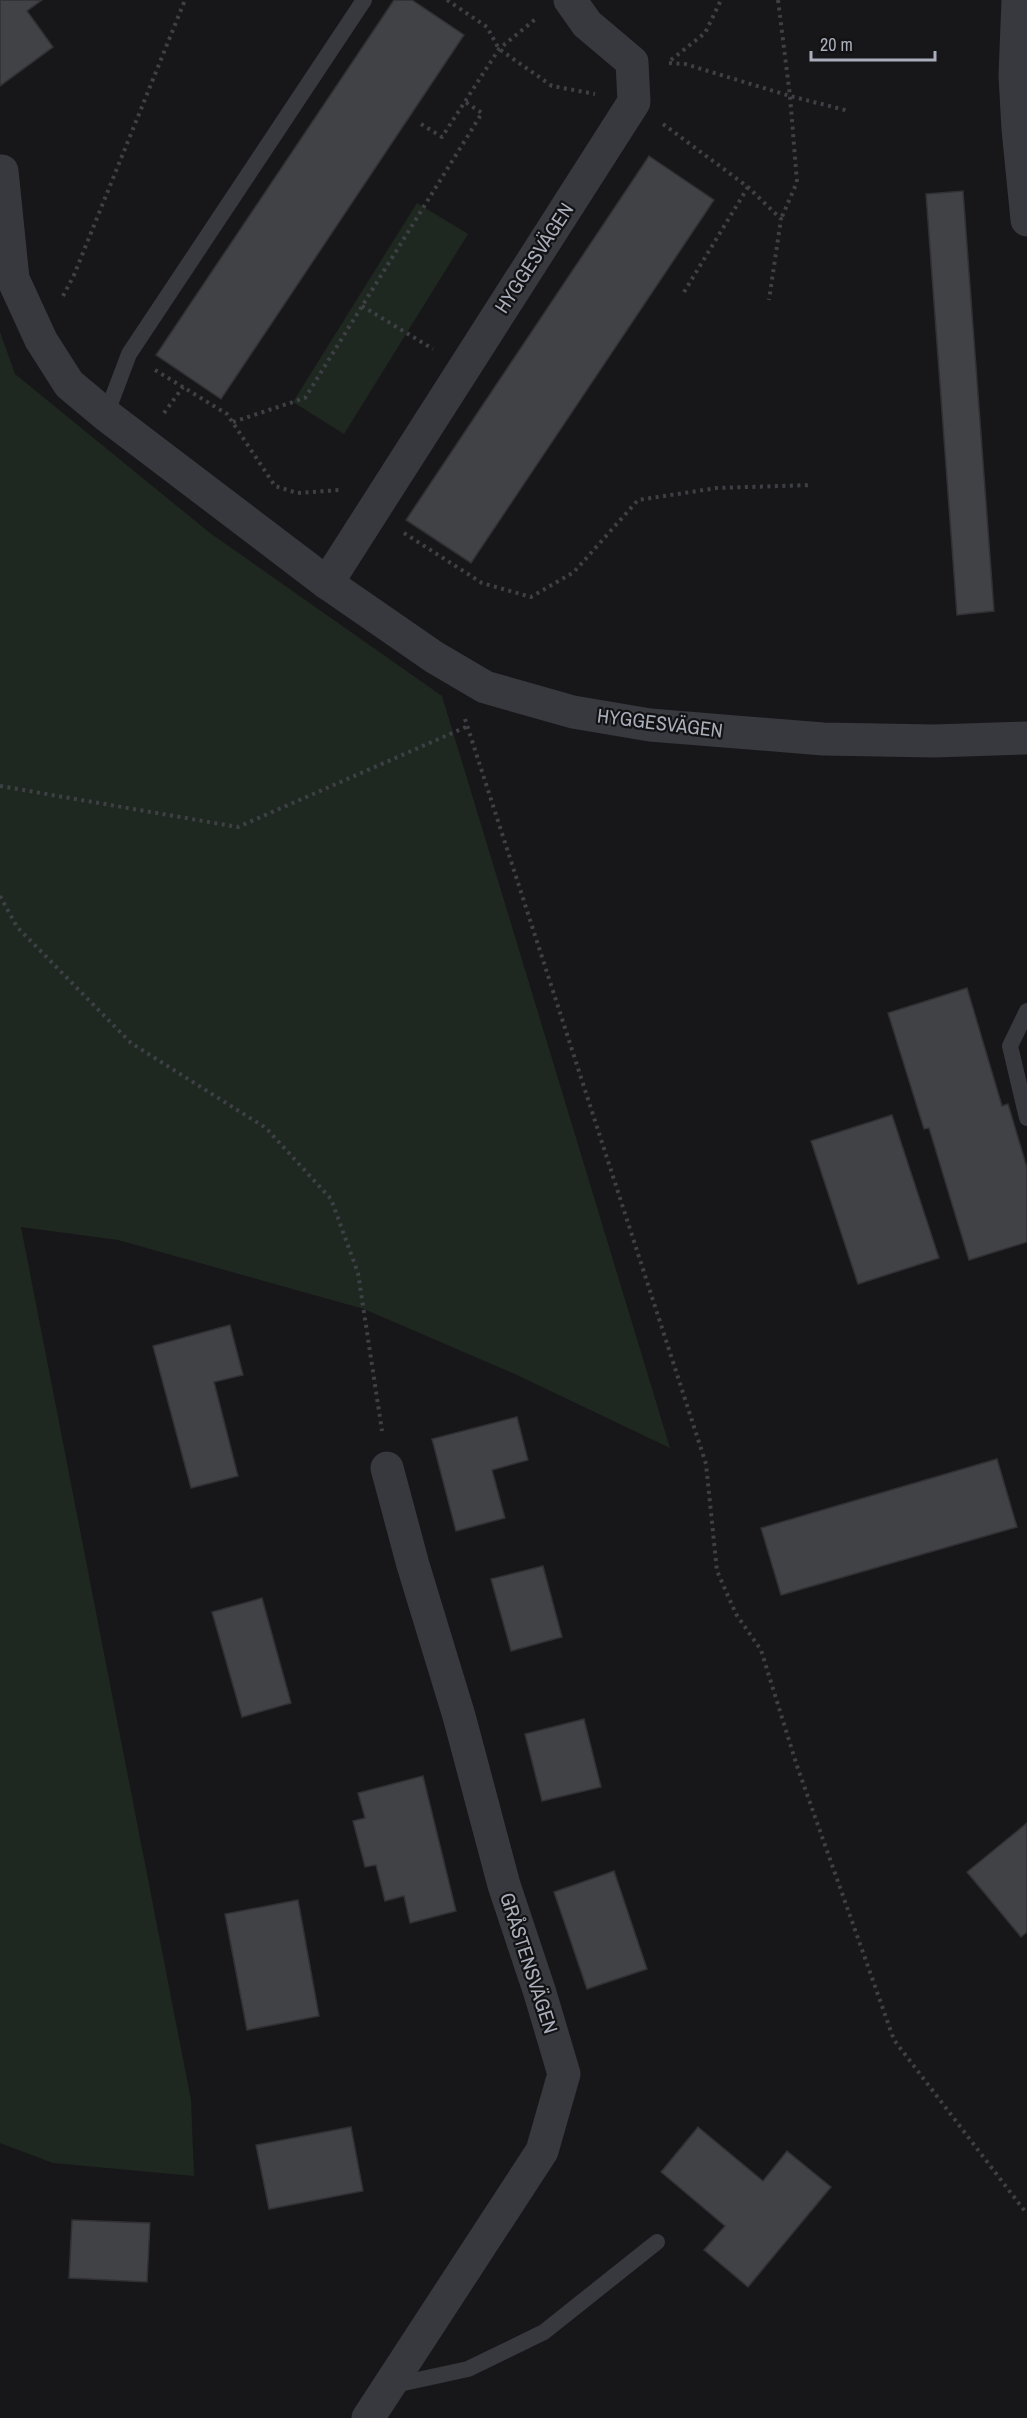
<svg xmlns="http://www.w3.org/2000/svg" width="1027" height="2418" viewBox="0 0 1027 2418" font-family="'Archivo Narrow',sans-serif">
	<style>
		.green { fill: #1f2820 }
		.building { fill: #414246; stroke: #313135; stroke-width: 1.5 }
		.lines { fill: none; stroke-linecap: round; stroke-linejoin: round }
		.path { stroke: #3e4045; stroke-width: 4; stroke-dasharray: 3 4.5; stroke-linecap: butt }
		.service { stroke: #38393e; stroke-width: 16 }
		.minor { stroke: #38393e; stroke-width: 33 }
		.tertiary { stroke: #38393e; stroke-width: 33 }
		.labels { text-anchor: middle; stroke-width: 4.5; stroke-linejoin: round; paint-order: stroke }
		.street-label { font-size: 20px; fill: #a9aeba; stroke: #121214 }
	</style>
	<rect width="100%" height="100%" fill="#171719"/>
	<g class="green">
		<polygon points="417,203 468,234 344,434 293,402"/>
		<polygon points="0,332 15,374 210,533 442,696 670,1448 517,1375 364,1309 118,1240 21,1227 191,2100 194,2176 53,2163 0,2143"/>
	</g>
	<g class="building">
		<polygon points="0,0 42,0 27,11 53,47 0,86"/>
		<polygon points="394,0 412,0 464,35 221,399 156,355"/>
		<polygon points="649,156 714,200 471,563 406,520"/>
		<polygon points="963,191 994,611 957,615 926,194"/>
		<polygon points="967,988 1002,1106 1008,1104 1027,1168 1027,1242 969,1260 929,1128 924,1129 888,1013"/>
		<polygon points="892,1115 939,1258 858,1284 811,1141"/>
		<polygon points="230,1325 243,1375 214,1382 238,1476 191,1488 153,1346"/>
		<polygon points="517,1417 528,1460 492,1470 505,1518 456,1531 432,1439"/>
		<polygon points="997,1459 1017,1527 781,1595 761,1528"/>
		<polygon points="543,1566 562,1637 511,1651 491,1579"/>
		<polygon points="262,1598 291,1703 242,1717 212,1612"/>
		<polygon points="584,1719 601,1787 542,1801 525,1734"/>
		<polygon points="423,1776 456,1911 410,1923 404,1896 385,1901 376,1865 365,1867 353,1821 365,1818 358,1793"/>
		<polygon points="1027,1823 1027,1932 1021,1937 967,1872"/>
		<polygon points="614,1871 647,1969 587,1989 554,1892"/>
		<polygon points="298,1900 319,2016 247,2030 225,1914"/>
		<polygon points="351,2127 363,2191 269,2209 256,2145"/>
		<polygon points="698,2127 763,2181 787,2151 831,2187 748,2287 704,2250 725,2226 661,2172"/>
		<polygon points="72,2220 150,2223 147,2282 69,2278"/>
	</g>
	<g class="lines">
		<g class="path">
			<polyline points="447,0 487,27 499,49 552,86 595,94"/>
			<polyline points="778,0 790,96 797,182 781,219"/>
			<polyline points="671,60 705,33 721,0"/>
			<polyline points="669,63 685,64 790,96 849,111"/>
			<polyline points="421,124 442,137 499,49 538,17"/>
			<polyline points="663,124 748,187 781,219 769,300"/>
			<polyline points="684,292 748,187"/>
			<polyline points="63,296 74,275 185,0"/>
			<polyline points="362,306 433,349"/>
			<polyline points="155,370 227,414 275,486 297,493 340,490"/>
			<polyline points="164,413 183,387"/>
			<polyline points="233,422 305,398 482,113 464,101"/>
			<polyline points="404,533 482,583 531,597 574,572 638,500 717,488 812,485"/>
			<polyline points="465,719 706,1464 717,1571 736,1614 761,1650 797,1766 894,2040 1027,2214"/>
			<polyline points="0,786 238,827 466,727"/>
			<polyline points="0,896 17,927 131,1043 266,1128 331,1199 358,1273 382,1431"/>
		</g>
		<g class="service">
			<polyline points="106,415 129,354 364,0"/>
			<polyline points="1027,1011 1010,1046 1027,1118"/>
			<polyline points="390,2386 468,2369 544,2332 657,2242"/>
		</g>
		<g class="minor">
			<polyline points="2,171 13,279 41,340 69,384 106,415 327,583 434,657 485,687 573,712 650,725 823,739 934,741 1027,738"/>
			<polyline points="327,583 634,102 632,62 587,24 570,0"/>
			<polyline points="368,2418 542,2151 564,2074 540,1993 504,1885 459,1716 413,1565 387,1468"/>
		</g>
		<polyline class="tertiary" points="1018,0 1015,76 1018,129 1027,220"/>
	</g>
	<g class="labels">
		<g class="street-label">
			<text transform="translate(534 258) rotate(-57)" y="7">HYGGESVÄGEN</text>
			<text transform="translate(660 723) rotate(7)" y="7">HYGGESVÄGEN</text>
			<text transform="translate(529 1963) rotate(72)" y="7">GRÅSTENSVÄGEN</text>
		</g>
	</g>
	<path d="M811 51v9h124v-9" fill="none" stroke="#a9aeba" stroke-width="3"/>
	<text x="820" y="51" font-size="18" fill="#a9aeba" stroke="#121214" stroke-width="4.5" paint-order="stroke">20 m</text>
</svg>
